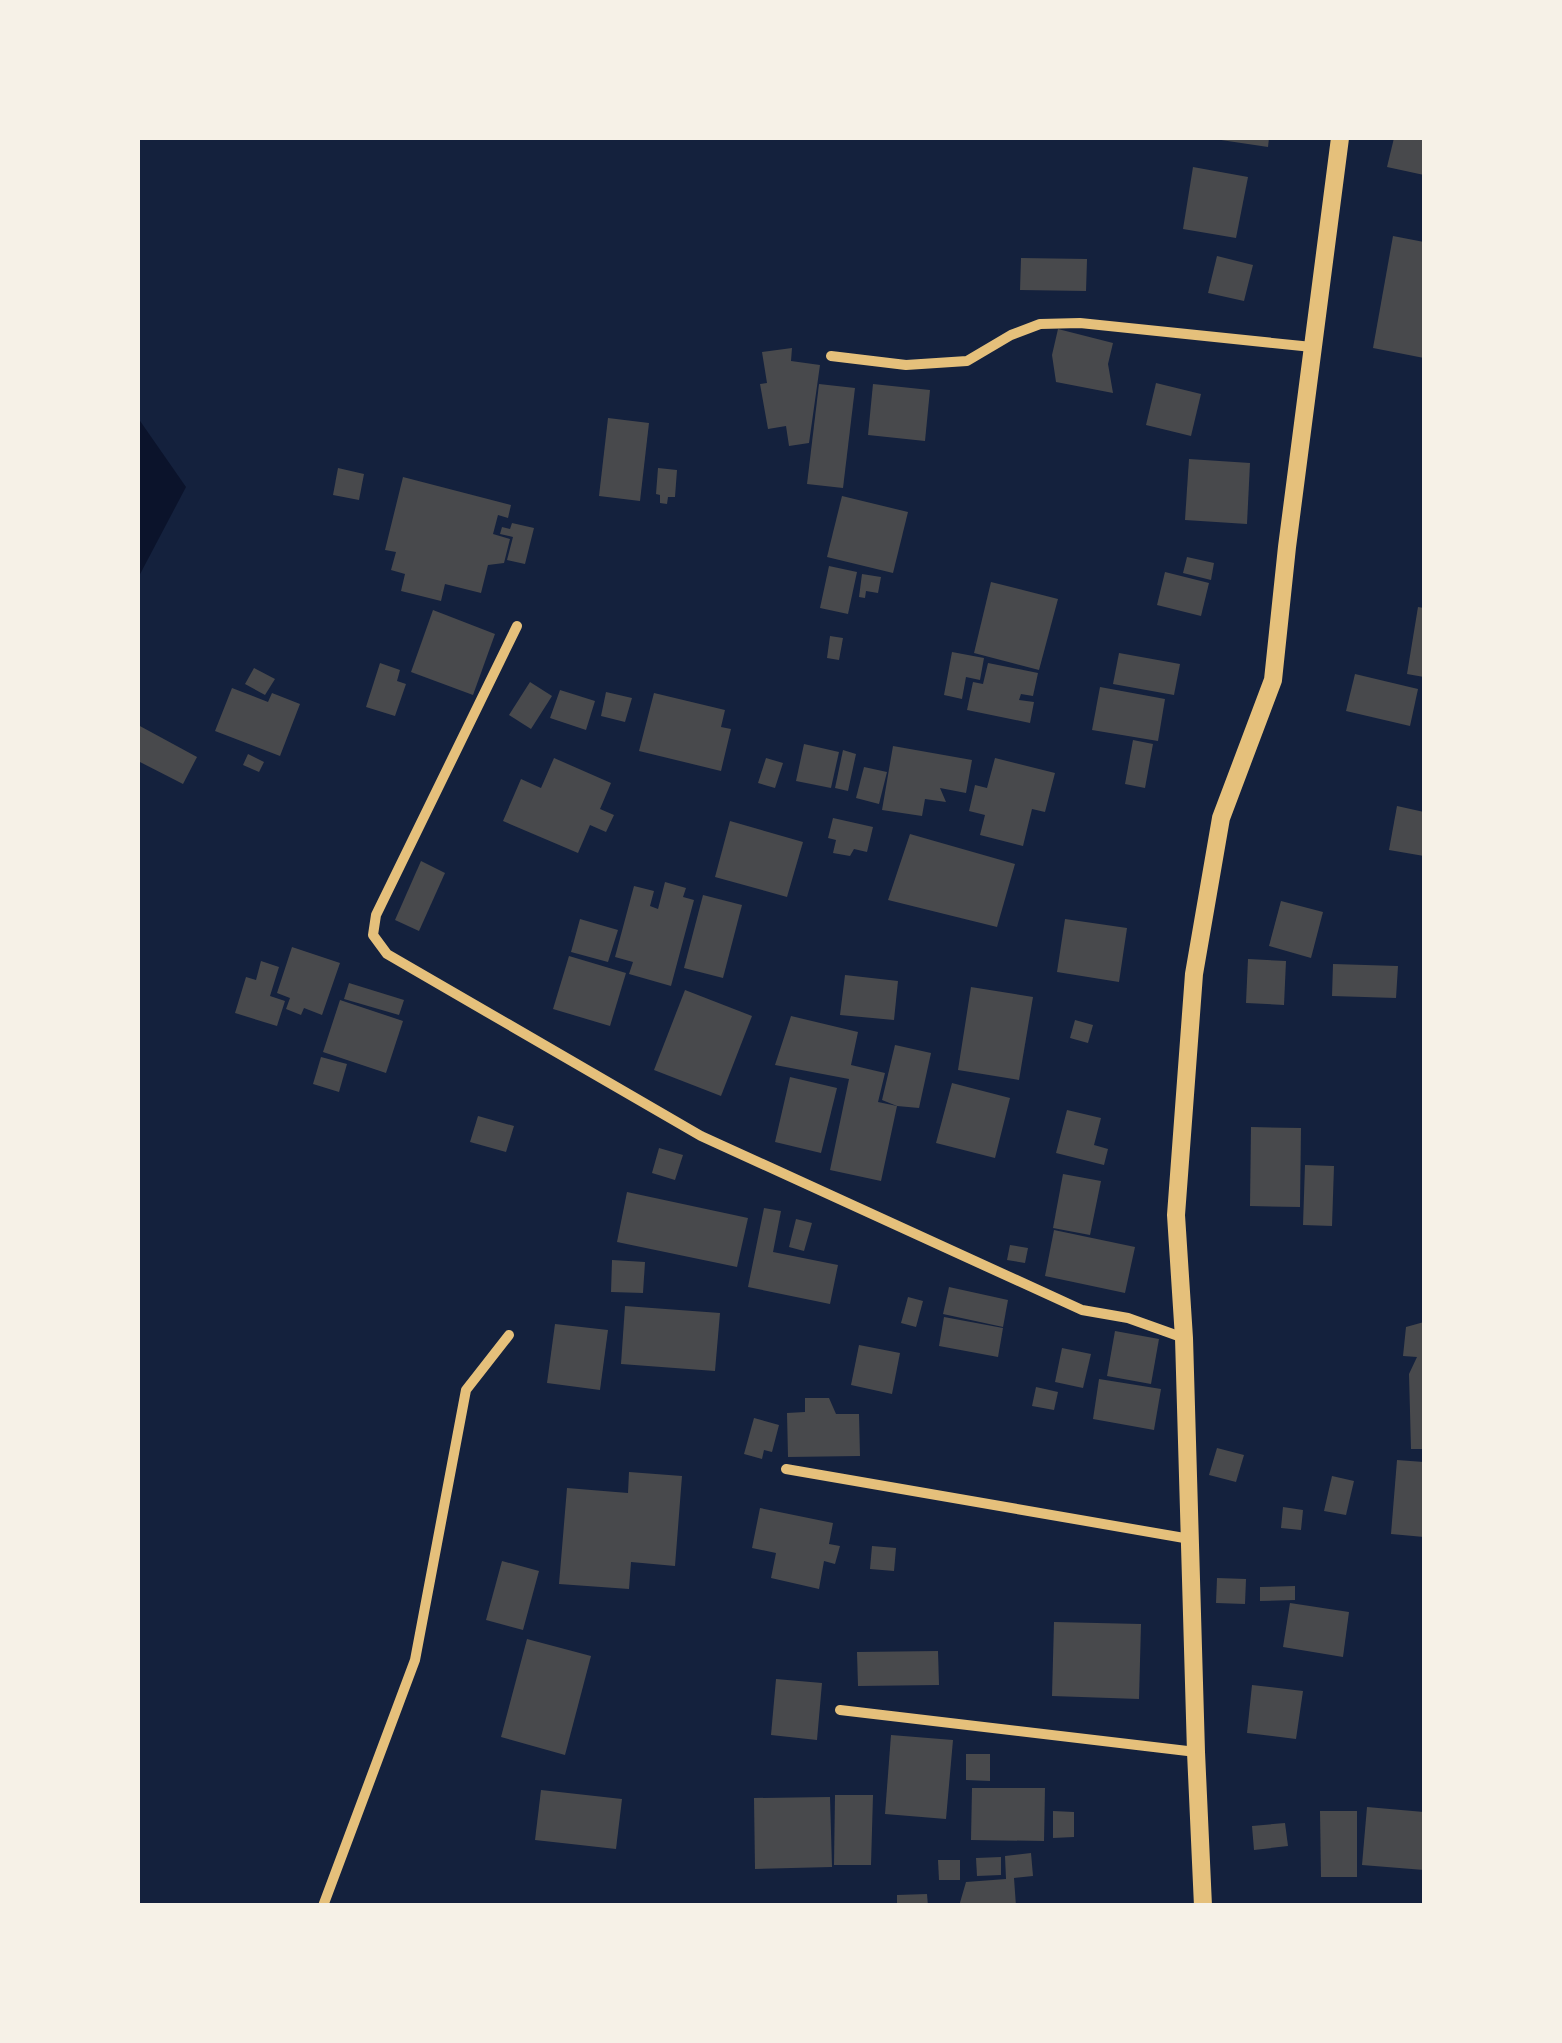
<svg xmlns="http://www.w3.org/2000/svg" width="1562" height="2043" viewBox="0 0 1562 2043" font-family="'Titillium Web',sans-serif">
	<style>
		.water { fill: #0b132b }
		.building { fill: #48494c }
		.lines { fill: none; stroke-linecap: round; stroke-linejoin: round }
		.minor { stroke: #e5c07b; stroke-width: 10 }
		.tertiary { stroke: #e5c07b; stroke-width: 18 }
	</style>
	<rect width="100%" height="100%" fill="#14213d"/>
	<polygon class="water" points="138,418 186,487 138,578"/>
	<g class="building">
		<polygon points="1222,138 1269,138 1268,147 1221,140"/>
		<polygon points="1394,138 1424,138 1424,175 1387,167"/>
		<polygon points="1193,167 1248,177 1236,238 1183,229"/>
		<polygon points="1393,236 1424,242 1424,358 1373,348"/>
		<polygon points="1217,256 1253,265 1244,301 1208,293"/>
		<polygon points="1021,258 1087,259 1086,291 1020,290"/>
		<polygon points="1058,329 1113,343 1108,364 1113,393 1056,382 1052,355"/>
		<polygon points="792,348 791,361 820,365 809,443 789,446 786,426 768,429 760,384 767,383 762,352"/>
		<polygon points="1156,383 1201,394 1191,436 1146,425"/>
		<polygon points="819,384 855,388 843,488 807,484"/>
		<polygon points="873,384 930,390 925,441 868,435"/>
		<polygon points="608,418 649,423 640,501 599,496"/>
		<polygon points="1189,459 1250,463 1247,524 1185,520"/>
		<polygon points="338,468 364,474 359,500 333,495"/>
		<polygon points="658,468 677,470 675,497 668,497 667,504 660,503 660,495 656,494"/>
		<polygon points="403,477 511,505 508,518 498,515 493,534 510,539 504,563 488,565 481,593 445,584 441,601 401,591 405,574 391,570 396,552 385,550"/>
		<polygon points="842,496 908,512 893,573 827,557"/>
		<polygon points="512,523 534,528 525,564 507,560 513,537 500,534 502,527 510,529"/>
		<polygon points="1187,557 1214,563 1211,580 1183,573"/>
		<polygon points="829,566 857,572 848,614 820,608"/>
		<polygon points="1165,572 1209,583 1201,616 1157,605"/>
		<polygon points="862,574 881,577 878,593 866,591 865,598 859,597"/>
		<polygon points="991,582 1058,599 1039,670 974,653"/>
		<polygon points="1418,607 1424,608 1424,677 1407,674"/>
		<polygon points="433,610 495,634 473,695 411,672"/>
		<polygon points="830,636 843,638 839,660 827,658"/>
		<polygon points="952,652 984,658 980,680 966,677 962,699 944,695"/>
		<polygon points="1119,653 1180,664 1174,695 1113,684"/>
		<polygon points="380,663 400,670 397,681 406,684 395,716 366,707"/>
		<polygon points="988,663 1038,673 1033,696 1021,694 1019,700 1034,702 1030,723 967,710 973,682 983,684"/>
		<polygon points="254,668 275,679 265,695 245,684"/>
		<polygon points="1355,674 1418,689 1410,726 1346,711"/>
		<polygon points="530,682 552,696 531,729 509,715"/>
		<polygon points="1100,687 1165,699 1158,741 1092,730"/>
		<polygon points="232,688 268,702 272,693 300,704 280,756 215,731"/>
		<polygon points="560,690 595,701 586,730 550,718"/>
		<polygon points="606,692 632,698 625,722 601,716"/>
		<polygon points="654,693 725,710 721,727 731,729 721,771 639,751"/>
		<polygon points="138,725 197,757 183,784 138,761"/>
		<polygon points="1133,740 1153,744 1145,788 1125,784"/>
		<polygon points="804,744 839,752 831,788 796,781"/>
		<polygon points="893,746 972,760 966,793 940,788 946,802 925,799 922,816 882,810"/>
		<polygon points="843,750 856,754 848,791 835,788"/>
		<polygon points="248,754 264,762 259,772 243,765"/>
		<polygon points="554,758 611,783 600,809 614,815 606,832 590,825 578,853 503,821 521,779 541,788"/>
		<polygon points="766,758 783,763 775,788 758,783"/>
		<polygon points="995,758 1055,773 1045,812 1032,809 1023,846 980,835 985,815 969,811 975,785 987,788"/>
		<polygon points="864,767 887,772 879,804 856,798"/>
		<polygon points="1397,806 1424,812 1424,856 1389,850"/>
		<polygon points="833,818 873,827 867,852 854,849 850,856 833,853 836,840 828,838"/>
		<polygon points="730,821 803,842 787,897 715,877"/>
		<polygon points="910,834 1015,864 997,927 888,900"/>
		<polygon points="421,861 445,873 419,931 395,920"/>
		<polygon points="665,882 686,888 683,897 694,900 671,986 629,974 633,962 615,957 634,886 654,891 650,906 658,909"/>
		<polygon points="703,895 742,905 723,978 684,968"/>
		<polygon points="1281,901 1323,912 1311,958 1269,946"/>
		<polygon points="580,919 618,930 608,962 571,952"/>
		<polygon points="1065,919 1127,928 1119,982 1057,972"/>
		<polygon points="292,947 340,963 322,1015 304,1008 301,1015 286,1009 290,998 277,993"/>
		<polygon points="569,956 626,973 610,1026 553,1009"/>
		<polygon points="1248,959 1286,961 1284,1005 1246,1003"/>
		<polygon points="261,961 279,967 270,996 285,1001 277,1026 235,1013 246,977 256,980"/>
		<polygon points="1333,964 1398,966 1396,998 1332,996"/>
		<polygon points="845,975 898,981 894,1020 840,1015"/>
		<polygon points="349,983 404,1000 399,1015 344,999"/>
		<polygon points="971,987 1033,997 1019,1080 958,1070"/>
		<polygon points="685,990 752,1016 721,1096 654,1070"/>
		<polygon points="340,1000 403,1021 386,1073 323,1052"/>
		<polygon points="791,1016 858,1032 851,1065 885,1073 878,1102 897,1106 881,1181 830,1170 849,1079 775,1065"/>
		<polygon points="1075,1020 1093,1025 1088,1043 1070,1038"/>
		<polygon points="895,1045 931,1053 919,1108 897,1106 882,1100"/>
		<polygon points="321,1057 347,1064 339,1092 313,1084"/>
		<polygon points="790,1077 837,1088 821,1153 775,1142"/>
		<polygon points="952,1083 1010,1098 995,1158 936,1143"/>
		<polygon points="1067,1110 1101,1118 1094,1145 1108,1149 1104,1165 1056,1153"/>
		<polygon points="478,1116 514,1126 506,1152 470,1142"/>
		<polygon points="1251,1127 1301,1128 1300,1207 1250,1206"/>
		<polygon points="659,1148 683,1155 675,1180 652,1173"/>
		<polygon points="1305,1165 1334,1166 1332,1226 1303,1225"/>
		<polygon points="1063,1174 1101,1181 1090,1235 1053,1228"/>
		<polygon points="627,1192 748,1218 737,1267 617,1242"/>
		<polygon points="764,1208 781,1211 773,1252 838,1265 830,1304 748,1287"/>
		<polygon points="796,1219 812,1223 804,1251 789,1247"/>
		<polygon points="1054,1230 1135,1247 1125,1293 1045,1276"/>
		<polygon points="1010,1245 1028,1248 1025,1263 1007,1260"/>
		<polygon points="612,1260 645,1262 643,1293 611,1292"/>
		<polygon points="949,1287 1008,1300 1003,1327 943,1314"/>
		<polygon points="908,1297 923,1301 916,1327 901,1323"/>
		<polygon points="625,1306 720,1313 715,1371 621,1364"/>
		<polygon points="944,1317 1003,1328 998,1357 939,1346"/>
		<polygon points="1424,1322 1424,1449 1411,1449 1409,1374 1417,1357 1403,1356 1406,1327"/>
		<polygon points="555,1324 608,1330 600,1390 547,1383"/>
		<polygon points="1115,1331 1159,1339 1151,1384 1107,1376"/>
		<polygon points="859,1345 900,1353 892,1394 851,1385"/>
		<polygon points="1062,1348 1091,1354 1083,1388 1055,1382"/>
		<polygon points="1099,1379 1161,1389 1154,1430 1093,1419"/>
		<polygon points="1036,1387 1058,1392 1054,1410 1032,1406"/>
		<polygon points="805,1398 829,1398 836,1414 859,1414 860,1456 788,1457 787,1413 805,1412"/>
		<polygon points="754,1418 779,1425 772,1452 764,1450 762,1459 744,1454"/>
		<polygon points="1217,1448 1244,1455 1236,1482 1209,1475"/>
		<polygon points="1397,1460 1424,1462 1424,1537 1391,1534"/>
		<polygon points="629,1472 682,1476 675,1566 631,1562 629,1589 559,1584 567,1488 628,1493"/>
		<polygon points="1332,1476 1354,1481 1346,1515 1324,1511"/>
		<polygon points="1283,1507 1303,1510 1301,1530 1281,1528"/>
		<polygon points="760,1508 833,1523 829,1544 840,1546 835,1564 824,1561 819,1589 771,1578 776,1553 752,1548"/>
		<polygon points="872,1546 896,1548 894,1571 870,1569"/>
		<polygon points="502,1561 539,1571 523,1630 486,1620"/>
		<polygon points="1217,1578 1246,1579 1245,1604 1216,1603"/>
		<polygon points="1295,1586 1295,1600 1260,1601 1260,1587"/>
		<polygon points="1290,1603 1349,1612 1343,1657 1283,1647"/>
		<polygon points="1054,1622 1141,1624 1139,1699 1052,1696"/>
		<polygon points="527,1639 591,1656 565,1755 501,1737"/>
		<polygon points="938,1651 939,1685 858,1686 857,1652"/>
		<polygon points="776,1679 822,1683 817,1740 771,1735"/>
		<polygon points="1252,1685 1303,1691 1296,1739 1247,1733"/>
		<polygon points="891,1735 953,1740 946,1819 885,1814"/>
		<polygon points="966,1754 990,1754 990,1781 966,1780"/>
		<polygon points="972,1788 1045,1788 1044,1841 971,1840"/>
		<polygon points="541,1790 622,1799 616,1849 535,1840"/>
		<polygon points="835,1795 873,1795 871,1865 834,1865"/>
		<polygon points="830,1797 832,1867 755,1869 754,1798"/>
		<polygon points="1367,1807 1424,1812 1424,1870 1362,1865"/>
		<polygon points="1053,1811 1074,1812 1074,1837 1053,1838"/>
		<polygon points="1320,1811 1357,1811 1357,1877 1321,1877"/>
		<polygon points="1285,1823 1288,1846 1254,1850 1252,1826"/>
		<polygon points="1031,1853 1033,1876 1014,1878 1016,1906 959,1906 966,1882 1006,1879 1005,1856"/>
		<polygon points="1001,1857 1001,1875 977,1876 976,1858"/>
		<polygon points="938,1860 960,1860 960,1880 939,1880"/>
		<polygon points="927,1894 928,1906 897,1906 897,1895"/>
	</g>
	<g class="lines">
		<g class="minor">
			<polyline points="831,356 906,365 967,361 1011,335 1040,324 1080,323 1312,347"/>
			<polyline points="517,626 376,915 373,935 387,954 701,1136 1082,1310 1128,1318 1184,1338"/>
			<polyline points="786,1469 1190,1539"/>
			<polyline points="840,1710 1196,1752"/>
			<polyline points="323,1906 415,1660 466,1390 509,1335"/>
		</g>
		<polyline class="tertiary" points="1203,1906 1196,1752 1184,1338 1176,1215 1194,974 1221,818 1273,680 1287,547 1340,138"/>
	</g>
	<rect width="1562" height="2043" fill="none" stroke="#f6f1e7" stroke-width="280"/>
</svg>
